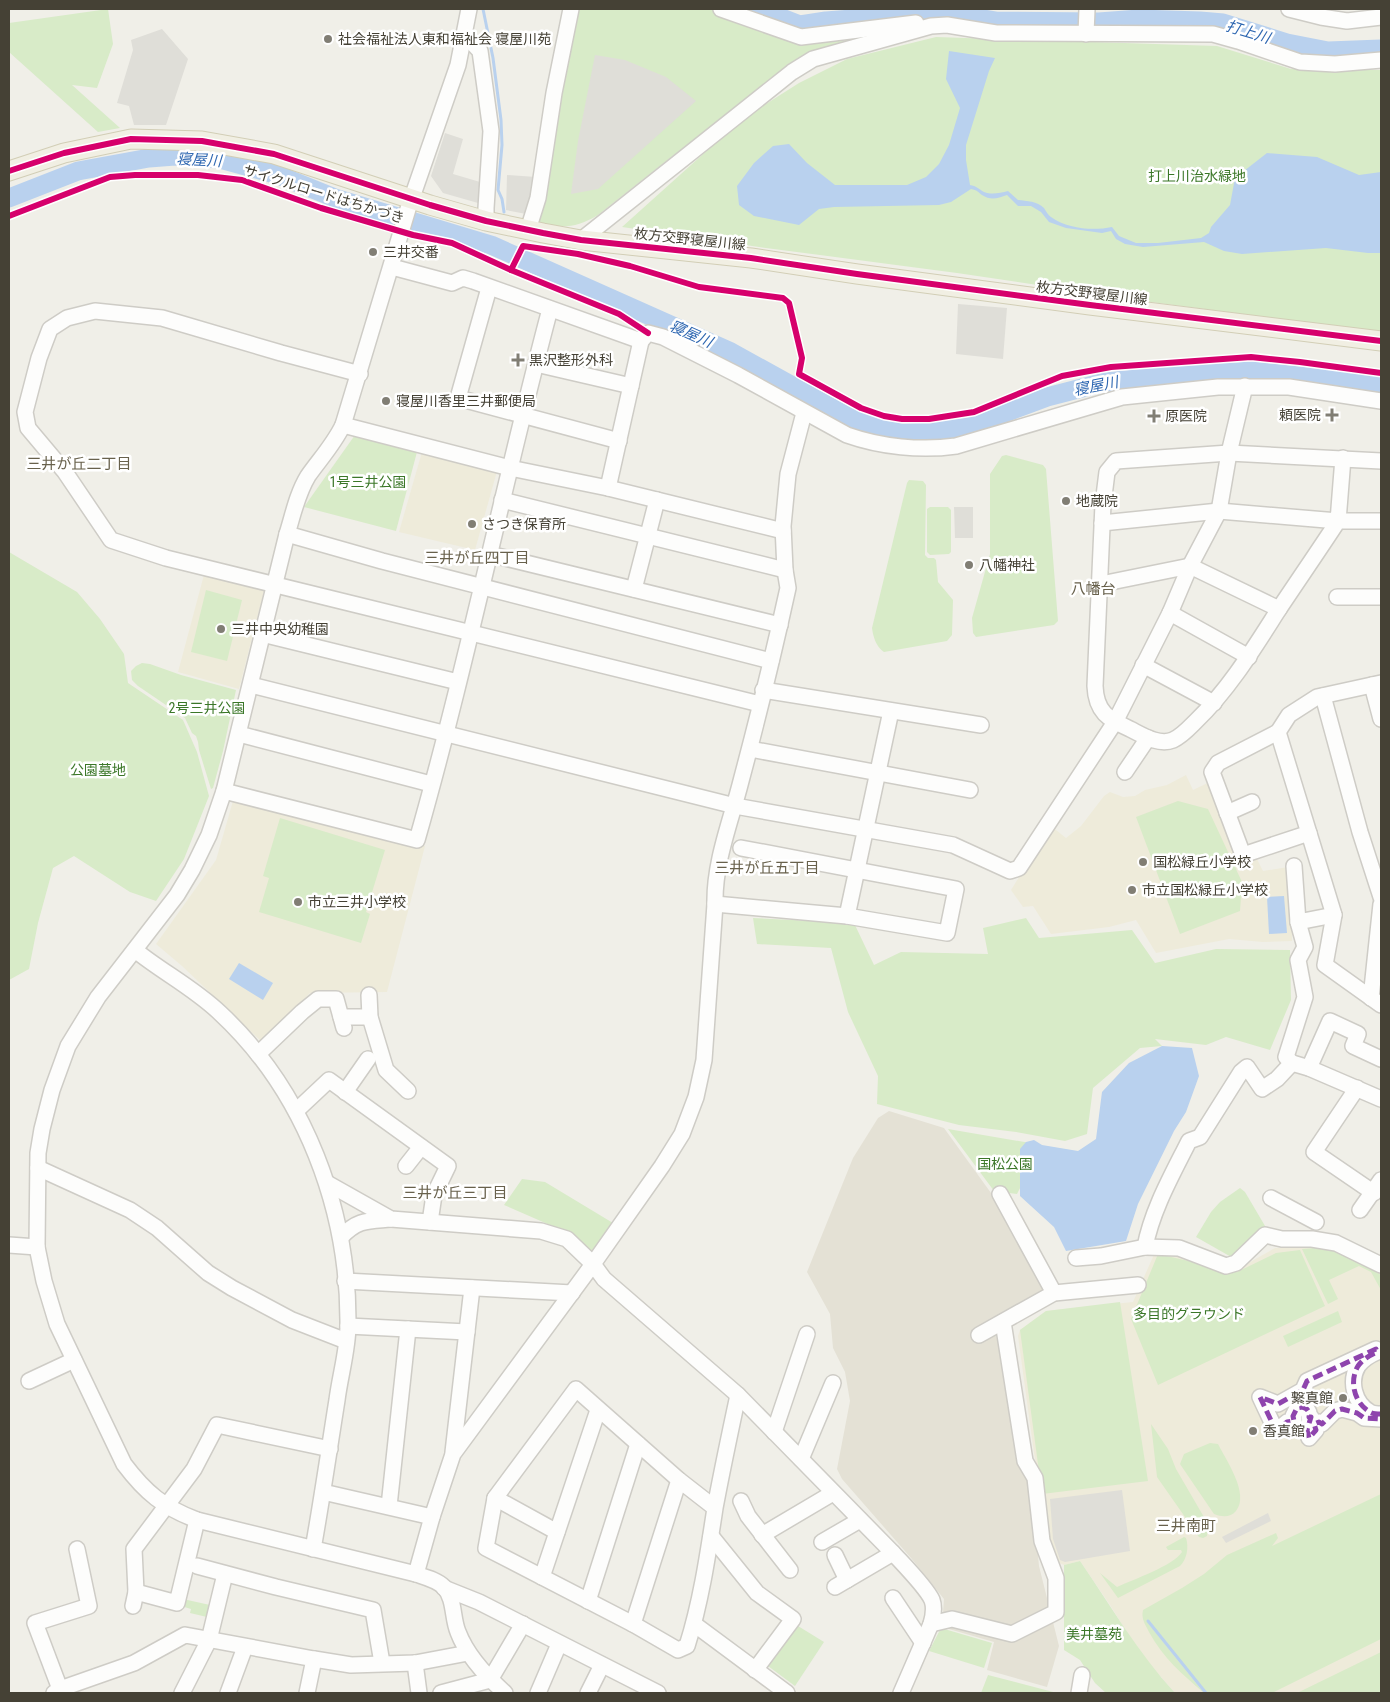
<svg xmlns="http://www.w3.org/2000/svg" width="1390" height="1702" viewBox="0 0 1390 1702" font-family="'Roboto Condensed','Noto Sans JP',sans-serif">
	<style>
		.residential { fill: #e4e1d5 }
		.education { fill: #eeebda }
		.green { fill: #d8ebc8 }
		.parking { fill: #dfded8 }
		.water { fill: #b9d1ee }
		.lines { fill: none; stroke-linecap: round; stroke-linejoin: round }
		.stream { stroke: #b9d1ee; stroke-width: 3 }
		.river { stroke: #b9d1ee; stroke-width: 19 }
		.minor-casing { stroke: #ceccc6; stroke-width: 18 }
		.major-casing { stroke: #d2ceb6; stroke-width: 21 }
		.minor { stroke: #fdfdfc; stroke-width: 15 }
		.major { stroke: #f1efe3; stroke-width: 19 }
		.quiet { stroke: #8e44ad; stroke-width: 5; stroke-dasharray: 10 5; stroke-linecap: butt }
		.cycleway-casing { stroke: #fff; stroke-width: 9 }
		.cycleway { stroke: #d6006c; stroke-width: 6 }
		.poi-dot { fill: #817e74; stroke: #fff; stroke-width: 2 }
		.labels { text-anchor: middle; stroke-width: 5; stroke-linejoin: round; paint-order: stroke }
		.poi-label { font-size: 14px; fill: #454135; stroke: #fff; text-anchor: start }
		.park-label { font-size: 14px; fill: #3b7728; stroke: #fff }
		.street-label { font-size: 14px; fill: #454135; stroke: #fff }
		.water-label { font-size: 15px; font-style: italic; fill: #2e67b1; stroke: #fff }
		.neighbourhood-label { font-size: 15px; fill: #68614c; stroke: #fff }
	</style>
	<rect width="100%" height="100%" fill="#f0efe8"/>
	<polygon class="residential" points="889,1111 944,1128 991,1193 1044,1289 1042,1297 993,1323 1031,1482 1039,1566 1059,1646 1047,1687 987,1670 994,1642 942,1627 944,1599 911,1558 842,1479 837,1469 850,1401 845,1372 833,1348 830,1314 807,1272 853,1158 878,1118"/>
	<g class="education">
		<polygon points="424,445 499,464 475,550 399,532"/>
		<polygon points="205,571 265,587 239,689 178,672"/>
		<polygon points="1186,775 1193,790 1214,780 1241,857 1254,853 1263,871 1288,867 1292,896 1292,941 1263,942 1229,939 1156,953 1136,920 1109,927 1051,934 1033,906 1023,907 1011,890 1051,826 1066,838 1081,826 1104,796 1110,792 1123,797 1135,796 1145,790 1167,785"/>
		<polygon points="233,801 425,846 387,992 310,993 262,1042 182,966 156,944 216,860"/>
		<polygon points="1315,1246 1336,1247 1381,1272 1381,1693 1175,1693 1140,1653 1110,1605 1080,1561 1064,1565 1057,1562 1050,1543 1042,1494 1034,1453 1018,1336 1020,1330 1046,1311 1133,1302 1156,1250 1236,1270 1275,1248"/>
	</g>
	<g class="green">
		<polygon points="108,9 113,44 97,88 72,85 120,128 98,132 9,52 9,23"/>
		<path d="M574 9H710L794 40 916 26 800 59 675 154 598 215C576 228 565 228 541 224L539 219Z"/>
		<polygon points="936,37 1217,46 1291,69 1381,70 1381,332 1151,302 957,273 759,247 622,227 741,120 799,83 847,59"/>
		<polygon points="355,435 417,452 396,531 304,507"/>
		<polygon points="1006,455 1043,465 1046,469 1058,621 1054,625 976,637 973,633 972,618 990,554 990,474 1002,456"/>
		<path d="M909 480 923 481 926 485 925 555 928 558H934L936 560 938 582 953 600 952 635 947 641 884 652C876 647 873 636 872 628L907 483Z"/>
		<polygon points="930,507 948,507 951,510 951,552 949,554 930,555 927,552 927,509"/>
		<polygon points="9,552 77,592 100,619 124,654 128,683 183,720 197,752 209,796 184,859 156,901 130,892 74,856 53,868 38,923 29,969 9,980"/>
		<polygon points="206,590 242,600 227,661 191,652"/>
		<polygon points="142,663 150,664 181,675 236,690 223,751 213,788 211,789 199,750 198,742 196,736 192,733 185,718 138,686 132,680 131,671 136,666"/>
		<polygon points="1178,801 1208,809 1242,882 1240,911 1180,934 1136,817"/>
		<polygon points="280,818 385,850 366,912 370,914 361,943 259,912 269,878 263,876"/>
		<polygon points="753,918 854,923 874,965 901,952 988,954 983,928 1026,918 1039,938 1132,930 1155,963 1216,949 1290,950 1291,1000 1270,1050 1226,1037 1206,1045 1155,1039 1162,1046 1140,1048 1093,1088 1087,1134 1065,1141 1016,1132 959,1125 877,1104 878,1076 848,1012 831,948 757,944"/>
		<polygon points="948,1129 1042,1145 1017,1194 994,1191"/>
		<polygon points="522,1179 545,1182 613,1223 593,1255 559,1229 504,1205"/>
		<polygon points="1240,1188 1245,1192 1268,1231 1233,1258 1196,1237 1211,1212 1220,1202"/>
		<polygon points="1315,1248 1336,1250 1351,1257 1381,1275 1381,1290 1371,1272 1359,1266 1329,1280 1338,1299 1328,1304 1302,1249"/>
		<polygon points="1300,1250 1325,1306 1158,1385 1131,1319 1158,1254 1237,1272 1276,1253"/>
		<polygon points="1120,1302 1148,1481 1042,1494 1020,1330 1046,1311"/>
		<polygon points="1338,1311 1342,1322 1288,1347 1283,1336"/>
		<polygon points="1151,1424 1168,1449 1176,1469 1208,1524 1207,1536 1203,1538 1199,1537 1157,1477"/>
		<path d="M1210 1443 1218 1444C1226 1460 1250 1494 1236 1511 1230 1518 1222 1517 1214 1514L1180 1464 1184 1454Z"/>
		<path d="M1381 1494V1639L1272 1693H1207L1148 1620V1623L1204 1693C1182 1674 1163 1658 1149 1632 1145 1624 1141 1619 1143 1610L1182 1588 1204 1574 1227 1555 1276 1533 1278 1538 1272 1546Z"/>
		<path d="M1184 1537 1186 1538C1189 1547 1187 1559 1180 1566L1118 1598 1100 1573 1117 1587C1134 1579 1173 1566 1182 1552L1181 1550H1168L1166 1547Z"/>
		<path d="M1080 1561C1111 1606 1138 1653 1175 1693H1106L1095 1683 1080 1660 1064 1650V1565Z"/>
		<polygon points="183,1599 210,1605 207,1617 190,1613 191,1609 181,1606"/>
		<polygon points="798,1626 824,1642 795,1686 768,1666 767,1663 791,1627"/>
		<polygon points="941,1628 992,1643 984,1668 929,1651"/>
		<polygon points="1381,1652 1381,1693 1297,1693 1375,1655"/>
		<polygon points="988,1675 1057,1693 981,1693"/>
	</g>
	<g class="parking">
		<polygon points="162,29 188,59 166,125 134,125 129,106 117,103 133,50 131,40"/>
		<polygon points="595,55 625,60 666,77 696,101 598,189 571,194 578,141"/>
		<polygon points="445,133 463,139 453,174 480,182 478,203 443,193 431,176"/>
		<polygon points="507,175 536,177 533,190 526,214 506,210"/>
		<polygon points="958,304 1007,308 1003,359 956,354"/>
		<polygon points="954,507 973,507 973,538 955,538"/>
		<polygon points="1122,1490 1130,1551 1065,1562 1060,1560 1053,1539 1050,1499"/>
		<polygon points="1268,1513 1271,1521 1226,1543 1222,1537"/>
	</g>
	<g class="water">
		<path d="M949 51 995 58 989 71 966 145V160L970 185C976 186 979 189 984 192 992 195 1000 193 1008 191L1018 200C1027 201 1037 201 1044 208 1046 211 1048 215 1051 217 1068 229 1093 231 1112 227L1119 236 1136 243H1158L1201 238 1209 233 1211 227 1230 205 1235 178 1267 153 1317 157 1359 175 1381 172V253H1368L1326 248 1242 254 1224 251 1204 242 1143 247 1125 244 1116 239 1111 231 1102 233 1066 228 1049 222 1041 212 1031 206H1018L1007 195C998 198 991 201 982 195 978 192 977 190 971 189L951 202 939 205 834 207 819 209 799 225 754 216 739 205 737 186 754 163 773 146 789 144 807 163 835 185H907L926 177 939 164 949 145 960 108 946 79Z"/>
		<polygon points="1284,896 1287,933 1269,934 1267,897"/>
		<polygon points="239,963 273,983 263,1000 229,979"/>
		<polygon points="1162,1046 1192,1048 1199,1076 1186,1112 1174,1131 1138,1204 1126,1241 1066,1251 1054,1227 1020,1196 1020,1149 1026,1142 1034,1140 1042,1145 1078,1151 1096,1139 1102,1092 1129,1063"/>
	</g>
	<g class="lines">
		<g class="stream">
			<polyline points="483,9 493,58 501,120 502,145 498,190 502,199 504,212"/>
			<polyline points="1148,1621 1206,1693"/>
		</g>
		<g class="river">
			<polyline points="759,9 800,25 826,21 943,12 996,21 1099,22 1139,19 1200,21 1223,23 1287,43 1328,51 1381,49"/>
			<polyline points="9,198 78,171 149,158 175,156 220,159 278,175 335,198 491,245 731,352 845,415 879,428 902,433 931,432 967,427 1047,397 1105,382 1177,375 1253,371 1381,385"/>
		</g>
		<g class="minor-casing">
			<g id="minor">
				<path d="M469 9 458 65 408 209 343 425C334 444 320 459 308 476 297 494 293 515 287 534L224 791 209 835 192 870 177 895 98 997 68 1046 52 1090 42 1129 38 1153 37 1247 44 1281 57 1324 124 1464C145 1492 164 1508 197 1520L416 1574C425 1577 437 1580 444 1587 455 1599 452 1618 458 1632 467 1656 486 1676 505 1693"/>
				<polyline points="721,9 801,37 916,23"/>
				<polyline points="1289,9 1321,17 1347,21 1381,17"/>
				<polyline points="1086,34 1087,9"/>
				<polyline points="465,35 480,51 491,131 486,208 486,221"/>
				<polyline points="528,230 538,198 554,93 571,9"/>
				<polyline points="581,240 792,72 813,59 931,26 947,25 996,33 1213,34 1238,41 1300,62 1335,64 1381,60"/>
				<path d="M392 267 452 283 463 278 473 281 641 341 648 333 663 337 738 375 847 435C881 447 921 451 956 446L1122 397 1218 387H1289L1381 401"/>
				<polyline points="489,288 458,398 619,441"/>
				<polyline points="536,364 631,386"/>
				<polyline points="360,374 281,353 162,318 95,311 67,318 50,329 39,358 25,412 28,428 65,472 111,540 166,558 760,704"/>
				<polyline points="343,425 510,468 608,488 783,531"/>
				<path d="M1381 461 1229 453 1116 461 1107 472 1103 504 1095 686C1096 712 1108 719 1130 729 1142 735 1159 746 1173 740 1182 736 1189 728 1196 721 1230 688 1254 648 1279 609 1299 579 1319 550 1338 521H1381"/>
				<polyline points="608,488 641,341"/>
				<polyline points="502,500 785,570"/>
				<polyline points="1102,523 1219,511 1338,521 1343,458"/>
				<polyline points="287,534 382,561 771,661"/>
				<polyline points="489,554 780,625"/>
				<polyline points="1101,584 1190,566 1279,609"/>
				<polyline points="634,589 657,500"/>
				<polyline points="1337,597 1381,597"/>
				<polyline points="1170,613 1249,657"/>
				<polyline points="262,634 458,682"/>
				<polyline points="1143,665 1214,703"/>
				<polyline points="251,685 735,806 953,845 1010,871 1019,868 1115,722 1170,613 1190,566 1219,511 1229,453 1245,386"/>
				<polyline points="1372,685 1381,719"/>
				<polyline points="763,690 981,725"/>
				<polyline points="1323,696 1360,832 1381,897"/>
				<polyline points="1278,732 1334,915 1325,965 1381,1005"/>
				<polyline points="239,734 431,784"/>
				<polyline points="750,749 970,790"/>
				<polyline points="1125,772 1148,738"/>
				<path d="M224 791 417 840C467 665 503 485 550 309"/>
				<polyline points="1227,813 1252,802"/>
				<polyline points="1309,833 1243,855 1212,772 1218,763 1278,732 1289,715 1317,697 1381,683"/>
				<polyline points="715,904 847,916 947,933 956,889 741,848"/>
				<polyline points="847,916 891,711"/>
				<polyline points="1298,922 1334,915"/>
				<path d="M135 950C162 972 194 988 220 1013 305 1092 349 1210 348 1325 348 1349 340 1376 337 1400 329 1450 322 1499 313 1549"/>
				<polyline points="369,995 370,1017 386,1070 408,1091"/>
				<polyline points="1371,998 1381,904"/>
				<polyline points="341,1017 370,1017"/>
				<polyline points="258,1054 302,1012 318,999 336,999 344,1028"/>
				<polyline points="1292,1063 1286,1057 1305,997 1298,960 1305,947 1298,922 1294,866"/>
				<polyline points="1309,1068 1330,1021 1358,1034 1353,1046 1381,1059"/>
				<polyline points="1357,1088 1314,1152 1374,1193"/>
				<polyline points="345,1092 368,1059"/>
				<polyline points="296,1111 329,1080 448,1166 434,1195 430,1222"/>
				<polyline points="406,1166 421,1147"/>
				<polyline points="38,1168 130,1210 157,1228 208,1273 232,1288 292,1320 346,1341"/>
				<path d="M327 1183 391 1219 541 1231 567 1239 593 1264 604 1279 738 1395 893 1553C903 1564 926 1587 932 1600 935 1608 933 1617 931 1624L901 1693"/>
				<polyline points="1000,1194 1054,1293"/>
				<polyline points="1271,1198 1316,1222"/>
				<polyline points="1360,1210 1381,1180"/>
				<path d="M341 1237C358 1219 368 1221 391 1219"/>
				<polyline points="9,1245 37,1247"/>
				<polyline points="1145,1247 1179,1248 1226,1266 1236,1263 1265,1235 1282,1239 1312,1239 1336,1243 1381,1265"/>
				<path d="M1076 1258 1101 1256 1145 1247C1152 1210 1172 1175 1189 1141L1200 1137 1241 1072 1247 1067 1262 1089 1277 1079 1292 1063 1309 1068 1381 1099"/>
				<polyline points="345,1281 572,1293"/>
				<polyline points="348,1326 467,1332"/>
				<polyline points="979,1335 1054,1293 1138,1285"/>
				<polyline points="29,1381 74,1360"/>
				<path d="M1381 1414C1377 1414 1373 1414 1370 1412 1354 1403 1349 1381 1358 1366 1363 1359 1370 1355 1377 1352L1376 1349 1307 1381 1303 1390 1278 1404 1260 1397 1276 1431 1287 1422 1294 1421 1293 1416 1297 1408 1302 1407C1307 1408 1310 1411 1309 1417H1311L1307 1430 1309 1438 1316 1430 1314 1424 1319 1422 1322 1424 1335 1411 1342 1409 1357 1413 1364 1418 1381 1419"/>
				<polyline points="774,1432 807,1334"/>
				<polyline points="453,1452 472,1288"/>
				<polyline points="801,1459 833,1383"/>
				<polyline points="323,1492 432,1517"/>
				<polyline points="495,1498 557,1532"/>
				<polyline points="741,1501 748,1516 790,1570"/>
				<polyline points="389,1506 408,1329"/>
				<path d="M715 1508 679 1480 576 1389 495 1498 486 1548 633 1624 678 1650 687 1646C701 1602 708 1554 715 1508 722 1470 730 1433 738 1395"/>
				<polyline points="762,1535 833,1493"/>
				<polyline points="711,1536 757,1593 793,1619 755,1670"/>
				<polyline points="822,1542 860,1520"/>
				<polyline points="835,1555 847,1580"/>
				<polyline points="197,1566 276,1587 373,1610 382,1663"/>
				<path d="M416 1574 432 1517 453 1454 593 1264 662 1166 682 1134 696 1097 704 1060 715 904C714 862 731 821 741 781 758 717 774 652 788 588L785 570 783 526 788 474 804 413"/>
				<polyline points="542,1577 598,1410"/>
				<polyline points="835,1587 893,1553"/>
				<polyline points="444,1588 479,1602 658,1693"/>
				<polyline points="136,1592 177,1603 197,1520"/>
				<polyline points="893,1598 923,1643"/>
				<polyline points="588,1601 638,1444"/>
				<polyline points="133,1606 136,1592 134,1549 194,1469 217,1425 330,1449"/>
				<polyline points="633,1624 679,1480"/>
				<polyline points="694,1624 787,1693"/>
				<polyline points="931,1624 952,1619 1012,1634 1056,1612 1056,1578 1042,1541 1035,1478 1025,1461 1003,1322"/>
				<polyline points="314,1659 351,1665 415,1663 468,1653"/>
				<polyline points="415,1663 419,1693"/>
				<polyline points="60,1689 134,1663 185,1635 314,1659 307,1693"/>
				<polyline points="54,1693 60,1689 35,1623 89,1606 77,1549"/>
				<polyline points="182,1693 209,1640 225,1574"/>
				<polyline points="228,1693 245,1647"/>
				<polyline points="441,1693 490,1680 523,1624"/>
				<polyline points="538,1693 559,1644"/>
				<polyline points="588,1693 602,1665"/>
				<polyline points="1079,1693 1082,1675"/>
			</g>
		</g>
		<g class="major-casing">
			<polyline id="major" points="9,171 64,153 131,139 202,141 274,154 430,205 486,221 543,233 581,240 751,258 857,274 1090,305 1381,341"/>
		</g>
		<use href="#minor" class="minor"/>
		<use href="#major" class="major"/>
		<path class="quiet" d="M1381 1414C1377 1414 1373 1414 1370 1412 1354 1403 1349 1381 1358 1366 1363 1359 1370 1355 1377 1352L1376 1349 1307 1381 1303 1390 1278 1404 1260 1397 1276 1431 1287 1422 1294 1421 1293 1416 1297 1408 1302 1407C1307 1408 1310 1411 1309 1417H1311L1307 1430 1309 1438 1316 1430 1314 1424 1319 1422 1322 1424 1335 1411 1342 1409 1357 1413 1364 1418 1381 1419"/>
		<g class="cycleway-casing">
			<g id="cycleway">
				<polyline points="9,171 64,153 131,139 202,141 274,154 430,205 486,221 543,233 581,240 751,258 857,274 1090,305 1381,341"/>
				<polyline points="9,216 110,177 135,175 198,175 242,180 321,208 413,235 452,243 511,270 619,314 648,333"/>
				<polyline points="511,270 523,246 578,254 630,266 699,287 783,298 789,303 802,358 799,374 861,408 884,416 902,419 929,419 974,412 1062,376 1111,367 1251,357 1300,362 1381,373"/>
			</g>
		</g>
		<use href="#cycleway" class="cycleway"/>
	</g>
	<g class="poi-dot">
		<circle cx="328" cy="39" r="5"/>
		<circle cx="373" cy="252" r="5"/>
		<path d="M515.5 352.5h5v5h5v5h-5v5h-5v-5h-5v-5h5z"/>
		<circle cx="386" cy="401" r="5"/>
		<path d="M1329.5 407.5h5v5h5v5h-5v5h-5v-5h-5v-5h5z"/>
		<path d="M1151.5 408.5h5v5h5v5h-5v5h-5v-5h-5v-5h5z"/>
		<circle cx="1066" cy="501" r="5"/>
		<circle cx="472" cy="524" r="5"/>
		<circle cx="969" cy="565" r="5"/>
		<circle cx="221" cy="629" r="5"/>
		<circle cx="1143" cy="862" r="5"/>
		<circle cx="1132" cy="890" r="5"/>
		<circle cx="298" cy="902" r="5"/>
		<circle cx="1343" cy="1398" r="5"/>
		<circle cx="1253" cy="1431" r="5"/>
	</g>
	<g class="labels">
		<g class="poi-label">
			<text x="338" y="44">社会福祉法人東和福祉会 寝屋川苑</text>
			<text x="383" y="257">三井交番</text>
			<text x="529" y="365">黒沢整形外科</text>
			<text x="396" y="406">寝屋川香里三井郵便局</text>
			<text x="1321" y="420" text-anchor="end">頼医院</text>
			<text x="1165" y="421">原医院</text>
			<text x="1076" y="506">地蔵院</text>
			<text x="482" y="529">さつき保育所</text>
			<text x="979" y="570">八幡神社</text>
			<text x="231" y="634">三井中央幼稚園</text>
			<text x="1153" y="867">国松緑丘小学校</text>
			<text x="1142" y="895">市立国松緑丘小学校</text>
			<text x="308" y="907">市立三井小学校</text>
			<text x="1333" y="1403" text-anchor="end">繋真館</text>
			<text x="1263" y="1436">香真館</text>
		</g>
		<g class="park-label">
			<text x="1197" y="181">打上川治水緑地</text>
			<text x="368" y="487">1号三井公園</text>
			<text x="207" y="713">2号三井公園</text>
			<text x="98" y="775">公園墓地</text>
			<text x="1005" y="1169">国松公園</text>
			<text x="1189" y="1319">多目的グラウンド</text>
			<text x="1094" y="1639">美井墓苑</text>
		</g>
		<g class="street-label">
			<text transform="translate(324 194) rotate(17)" y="5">サイクルロードはちかづき</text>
			<text transform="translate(690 239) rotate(6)" y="5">枚方交野寝屋川線</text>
			<text transform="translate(1092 293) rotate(7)" y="5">枚方交野寝屋川線</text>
		</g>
		<g class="water-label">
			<text transform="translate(1248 32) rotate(17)" y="5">打上川</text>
			<text transform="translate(199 160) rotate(3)" y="5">寝屋川</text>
			<text transform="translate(691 334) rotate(24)" y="5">寝屋川</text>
			<text transform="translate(1096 386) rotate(-11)" y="5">寝屋川</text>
		</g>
		<g class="neighbourhood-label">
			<text x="79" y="469">三井が丘二丁目</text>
			<text x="477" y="563">三井が丘四丁目</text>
			<text x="1093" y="594">八幡台</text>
			<text x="767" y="873">三井が丘五丁目</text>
			<text x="455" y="1198">三井が丘三丁目</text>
			<text x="1186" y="1531">三井南町</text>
		</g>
	</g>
	<rect width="1390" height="1702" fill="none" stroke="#454135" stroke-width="20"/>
</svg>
